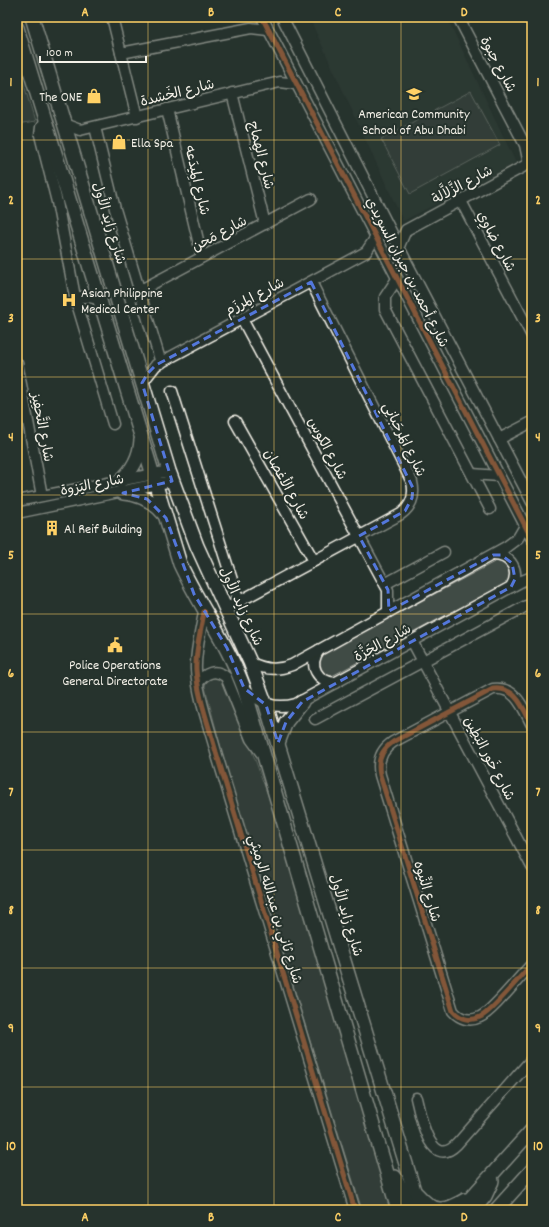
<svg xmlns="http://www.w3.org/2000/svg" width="549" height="1227" viewBox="0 0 549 1227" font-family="Dekko,'Playpen Sans Arabic',sans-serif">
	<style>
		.built { fill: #333f39 }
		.green { fill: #414b45; stroke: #9a9e96 }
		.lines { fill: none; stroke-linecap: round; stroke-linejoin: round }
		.minor-casing { stroke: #f4f1e8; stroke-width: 13 }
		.major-casing { stroke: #f4f1e8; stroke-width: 16 }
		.minor { stroke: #26332d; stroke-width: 10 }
		.major { stroke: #26332d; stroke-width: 13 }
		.cycleway-casing { stroke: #26332d; stroke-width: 8 }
		.cycleway { stroke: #f48246; stroke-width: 5 }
		.marked { fill: none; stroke: #5377dc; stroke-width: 3; stroke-dasharray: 8 5; stroke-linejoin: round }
		.grid { fill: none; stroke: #ffd166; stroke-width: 1; stroke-opacity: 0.55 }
		.labels { text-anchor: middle; stroke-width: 4; stroke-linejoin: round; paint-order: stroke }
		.street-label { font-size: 14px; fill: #f4f1e8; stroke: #26332d }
		.poi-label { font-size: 14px; fill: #f4f1e8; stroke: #26332d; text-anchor: start }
		.neatline { fill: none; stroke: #ffd166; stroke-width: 1.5 }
		.grid-label { font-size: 13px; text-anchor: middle; font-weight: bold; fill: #ffd166 }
	</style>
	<rect width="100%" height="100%" fill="#26332d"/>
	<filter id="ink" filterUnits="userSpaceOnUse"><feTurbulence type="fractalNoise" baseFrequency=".025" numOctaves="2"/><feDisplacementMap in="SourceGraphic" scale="8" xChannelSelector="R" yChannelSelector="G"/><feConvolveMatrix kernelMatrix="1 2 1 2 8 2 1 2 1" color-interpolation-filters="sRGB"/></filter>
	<g filter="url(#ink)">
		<polygon class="built" points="309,17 448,17 451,26 516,163 403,221"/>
		<g class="green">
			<polygon points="17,61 35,122 17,125"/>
			<polygon points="471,91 500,145 410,194 381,139"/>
			<polygon points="498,560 509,562 510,581 332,676 320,674 317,660 322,654"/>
			<polygon points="214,675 226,680 292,861 393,1210 362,1210 227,771 205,687 207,678"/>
		</g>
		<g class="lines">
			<g class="minor-casing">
				<g id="minor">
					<polyline points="112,17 137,117"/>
					<polyline points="262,17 532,539"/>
					<polyline points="282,17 407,263 532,502"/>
					<polyline points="458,17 525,145 529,164"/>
					<polyline points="121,53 251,28 268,30"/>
					<polyline points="232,93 265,224"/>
					<polyline points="167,109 202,257"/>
					<polyline points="45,121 41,127 40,135 57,202 75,297 113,424"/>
					<polyline points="64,124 80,130 280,82 296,84"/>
					<polyline points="95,127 115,209 161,363"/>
					<polyline points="461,201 532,336"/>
					<polyline points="399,246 406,230 532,162"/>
					<polyline points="397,279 385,297 385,309 490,509"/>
					<polyline points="139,291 311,199"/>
					<polyline points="75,297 89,297 99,299"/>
					<polyline points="242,319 388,590 388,612"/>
					<polyline points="17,363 42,496"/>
					<polyline points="142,383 156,365 366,252 376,237"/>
					<polyline points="172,391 239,602"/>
					<polyline points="235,421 314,561"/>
					<polyline points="499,439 532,422"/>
					<polyline points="472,474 499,476"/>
					<polyline points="17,501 169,471"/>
					<polyline points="17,513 172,481"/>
					<path d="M493 555C511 555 521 571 511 587"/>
					<polyline points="385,584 444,552"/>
					<path d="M225 609 401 514C412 506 415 495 412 482L311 282"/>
					<path d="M204 612C201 631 195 651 196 670 198 697 209 726 216 752L355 1210"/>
					<polyline points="412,641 532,867"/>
					<path d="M319 650C308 666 317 681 335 683"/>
					<path d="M250 662C264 670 277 671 292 665L506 547 518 538 525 526"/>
					<path d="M198 683C205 673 215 668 226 677L251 739 262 754"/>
					<path d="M244 688C260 703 274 710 296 704L522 581 532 577"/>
					<polyline points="315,719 526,606"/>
					<path d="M532 725C523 708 516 686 493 689L393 742C381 750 377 761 380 775L453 1011C460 1019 470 1022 480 1017 492 1012 521 975 532 964"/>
					<path d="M416 1098C420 1114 430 1172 457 1144L532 1059"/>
				</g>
			</g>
			<g class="major-casing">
				<g id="major">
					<polyline points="32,17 169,471 197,546 250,662 266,705 420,1210"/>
					<path d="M17 28 180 564C200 607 228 644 244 688L398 1210"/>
					<path d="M120 481C133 470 140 457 141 440"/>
					<path d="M123 493C140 494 153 501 164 514"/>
					<polyline points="278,743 286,722 302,702"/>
					<polyline points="395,1177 402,1190 409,1210"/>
					<path d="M417 1194C434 1213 443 1213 465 1200"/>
					<polyline points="460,1210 532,1130"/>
					<polyline points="474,1210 485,1196 492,1181"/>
					<polyline points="496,1210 532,1170"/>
				</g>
			</g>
			<use href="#minor" class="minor"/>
			<use href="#major" class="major"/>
			<g class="cycleway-casing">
				<g id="cycleway">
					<polyline points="262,17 532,539"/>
					<path d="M204 612C201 631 195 651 196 670 198 697 209 726 216 752L355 1210"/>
					<path d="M532 725C523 708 516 686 493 689L393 742C381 750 377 761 380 775L453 1011C460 1019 470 1022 480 1017 492 1012 521 975 532 964"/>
				</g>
			</g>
			<use href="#cycleway" class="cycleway"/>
		</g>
	</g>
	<path d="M0 0H549V1227H0ZM311 282 413 488 412 498 405 511 359 536 388 590 389 611 493 555H501L512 563 515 579 511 587 302 702 286 722 278 743 266 705 244 688 227 648 194 594 166 518 147 499 123 493 172 481 142 383 148 373 156 365Z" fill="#26332d" fill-opacity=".55" fill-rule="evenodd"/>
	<path class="marked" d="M311 282 413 488 412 498 405 511 359 536 388 590 389 611 493 555H501L512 563 515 579 511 587 302 702 286 722 278 743 266 705 244 688 227 648 194 594 166 518 147 499 123 493 172 481 142 383 148 373 156 365Z"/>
	<path class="grid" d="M148 17V1210M274 17V1210M401 17V1210M17 140H532M17 259H532M17 377H532M17 495H532M17 614H532M17 732H532M17 850H532M17 968H532M17 1087H532"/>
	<defs>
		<g id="school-bare" transform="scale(1.2)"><path d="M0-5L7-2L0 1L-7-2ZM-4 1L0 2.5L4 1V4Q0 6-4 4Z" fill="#ffd166" stroke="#26332d" stroke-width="2.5" paint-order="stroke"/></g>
		<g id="shop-bare" transform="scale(1.2)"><path d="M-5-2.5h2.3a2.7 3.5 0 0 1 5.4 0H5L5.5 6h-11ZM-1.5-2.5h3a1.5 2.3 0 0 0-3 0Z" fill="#ffd166" stroke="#26332d" stroke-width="2.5" paint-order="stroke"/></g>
		<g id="hospital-bare" transform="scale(1.2)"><path d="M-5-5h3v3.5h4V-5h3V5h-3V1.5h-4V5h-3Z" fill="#ffd166" stroke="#26332d" stroke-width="2.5" paint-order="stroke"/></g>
		<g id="building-bare" transform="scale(1.2)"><path d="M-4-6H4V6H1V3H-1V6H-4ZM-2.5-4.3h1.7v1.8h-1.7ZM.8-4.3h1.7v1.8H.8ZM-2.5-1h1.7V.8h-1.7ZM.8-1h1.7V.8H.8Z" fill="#ffd166" stroke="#26332d" stroke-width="2.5" paint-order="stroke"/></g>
		<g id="civic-bare" transform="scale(1.2)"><path d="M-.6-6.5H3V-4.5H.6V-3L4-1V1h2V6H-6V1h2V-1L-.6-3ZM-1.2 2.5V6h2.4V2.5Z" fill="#ffd166" stroke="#26332d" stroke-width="2.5" paint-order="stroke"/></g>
	</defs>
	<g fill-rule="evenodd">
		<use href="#school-bare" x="414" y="94"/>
		<use href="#shop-bare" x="94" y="96"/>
		<use href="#shop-bare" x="119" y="142"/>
		<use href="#hospital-bare" x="69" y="300"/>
		<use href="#building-bare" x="52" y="528"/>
		<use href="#civic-bare" x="115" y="645"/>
	</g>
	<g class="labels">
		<g class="street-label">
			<text transform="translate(499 64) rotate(62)" y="5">شارع حِبوة</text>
			<text transform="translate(177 92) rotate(-14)" y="5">شارع الخَشدة</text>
			<text transform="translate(262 155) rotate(76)" y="5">شارع الهِماج</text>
			<text transform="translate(198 180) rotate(77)" y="5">شارع المِيدَعه</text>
			<text transform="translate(462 184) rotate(-28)" y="5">شارع الزَّلاَّلة</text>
			<text transform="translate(110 223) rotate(73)" y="5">شارع زايد الأول</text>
			<text transform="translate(219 233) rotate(-28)" y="5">شارع مَحن</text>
			<text transform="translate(497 241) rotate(62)" y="5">شارع ضاوِي</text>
			<text transform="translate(408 272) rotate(63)" y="5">شارع أحمد بن جبران السويدي</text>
			<text transform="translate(254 296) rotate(-28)" y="5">شارع المِرزَم</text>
			<text transform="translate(43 427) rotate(79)" y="5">شارع التَّحفِيز</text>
			<text transform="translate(405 439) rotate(64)" y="5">شارع المَرحَبانِي</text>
			<text transform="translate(328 448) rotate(62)" y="5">شارع الكوس</text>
			<text transform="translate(92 484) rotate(-11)" y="5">شارع اليَزوة</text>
			<text transform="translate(287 484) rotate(61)" y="5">شارع الأغصان</text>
			<text transform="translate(242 606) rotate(65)" y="5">شارع زايد الأول</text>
			<text transform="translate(382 642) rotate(-29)" y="5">شارع الجَزَّة</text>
			<text transform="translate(490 758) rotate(62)" y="5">شارع خَور البَطِين</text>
			<text transform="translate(428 891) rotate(73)" y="5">شارع النِّيوه</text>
			<text transform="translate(276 909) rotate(73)" y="5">شارع ثاني بن عبدالله الرميثي</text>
			<text transform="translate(347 915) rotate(73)" y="5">شارع زايد الأول</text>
		</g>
		<g class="poi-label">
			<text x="82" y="101" text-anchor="end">The ONE</text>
			<text x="414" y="118" text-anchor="middle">American Community<tspan x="414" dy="16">School of Abu Dhabi</tspan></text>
			<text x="131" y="147">Ella Spa</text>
			<text x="81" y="297">Asian Philippine<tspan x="81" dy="16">Medical Center</tspan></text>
			<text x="64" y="533">Al Reif Building</text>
			<text x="115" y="669" text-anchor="middle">Police Operations<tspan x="115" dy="16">General Directorate</tspan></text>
		</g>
	</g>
	<rect width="549" height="1227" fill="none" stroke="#26332d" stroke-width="44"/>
	<path d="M40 56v6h106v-6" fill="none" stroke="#f4f1e8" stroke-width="2"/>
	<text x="46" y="56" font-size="12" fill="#f4f1e8" stroke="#26332d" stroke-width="3" paint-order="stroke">100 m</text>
	<rect x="22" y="22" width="505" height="1183" class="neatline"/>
	<g class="grid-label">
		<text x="85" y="16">A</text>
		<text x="211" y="16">B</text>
		<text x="338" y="16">C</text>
		<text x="464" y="16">D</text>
		<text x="11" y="86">1</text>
		<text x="538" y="86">1</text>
		<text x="11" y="204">2</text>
		<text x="538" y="204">2</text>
		<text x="11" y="322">3</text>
		<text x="538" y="322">3</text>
		<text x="11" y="441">4</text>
		<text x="538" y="441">4</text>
		<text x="11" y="559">5</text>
		<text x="538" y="559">5</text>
		<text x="11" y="677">6</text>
		<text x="538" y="677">6</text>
		<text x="11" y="796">7</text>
		<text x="538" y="796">7</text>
		<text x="11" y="914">8</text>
		<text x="538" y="914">8</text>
		<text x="11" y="1032">9</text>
		<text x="538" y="1032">9</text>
		<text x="11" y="1150">10</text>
		<text x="538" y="1150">10</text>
		<text x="85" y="1221">A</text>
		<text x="211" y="1221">B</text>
		<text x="338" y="1221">C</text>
		<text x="464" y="1221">D</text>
	</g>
</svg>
